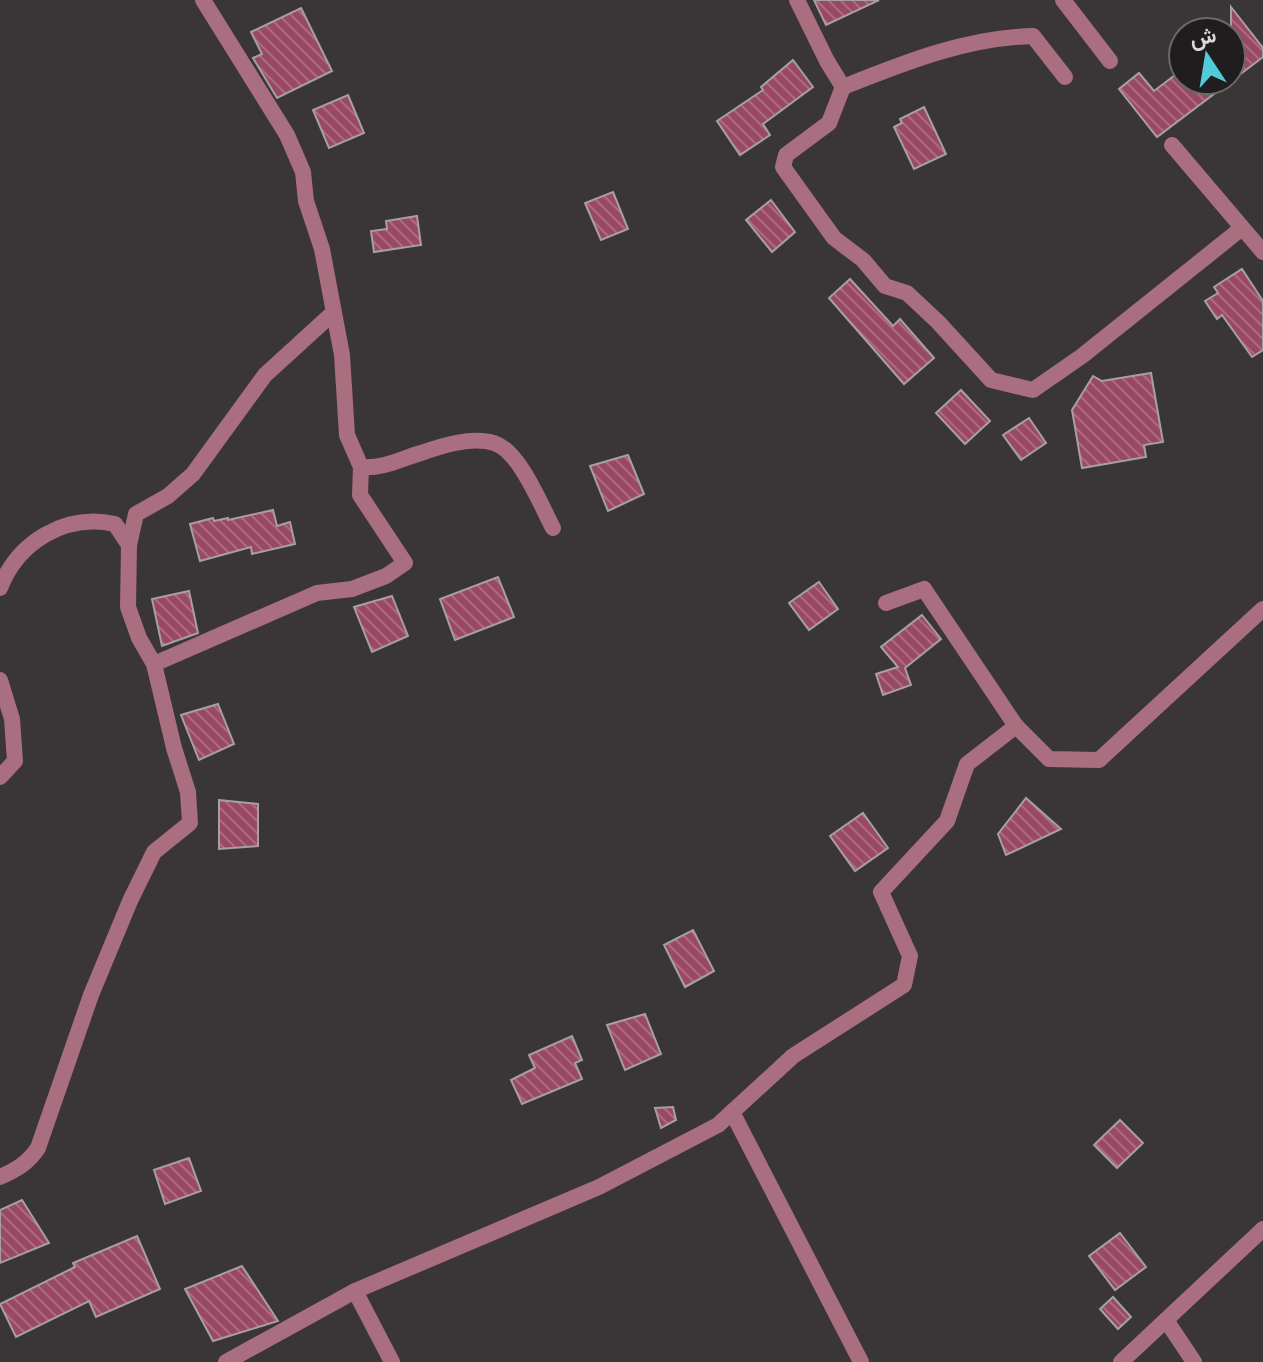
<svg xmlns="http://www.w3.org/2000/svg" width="1263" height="1362" viewBox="0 0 1263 1362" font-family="'Work Sans',Vazirmatn,sans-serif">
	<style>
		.building { fill: url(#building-back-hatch); stroke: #a7a0a2; stroke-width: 2 }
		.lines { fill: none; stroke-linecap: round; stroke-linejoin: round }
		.minor { stroke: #a96e80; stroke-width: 16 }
	</style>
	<defs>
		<pattern id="building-back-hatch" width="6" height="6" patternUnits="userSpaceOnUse" patternTransform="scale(2)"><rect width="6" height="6" fill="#994964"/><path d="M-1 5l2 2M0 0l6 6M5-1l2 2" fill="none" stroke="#ab6b81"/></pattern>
	</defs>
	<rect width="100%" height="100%" fill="#3a3536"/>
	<g class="building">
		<polygon points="814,0 879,0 826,25"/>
		<polygon points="1231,7 1263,48 1263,57 1157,137 1119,89 1139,73 1154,91 1183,69 1183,80 1231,80"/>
		<polygon points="301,8 332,71 277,98 253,58 262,54 251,32"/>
		<polygon points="793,60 813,87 763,124 770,135 740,155 717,121 763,90 761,87"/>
		<polygon points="348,95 364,133 329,148 313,110"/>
		<polygon points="924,107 946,154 914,169 894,127 902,123 900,119"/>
		<polygon points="613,192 628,229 601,240 585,203"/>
		<polygon points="771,200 795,232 772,252 746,220"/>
		<polygon points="417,216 421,245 374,252 371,231 387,229 386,221"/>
		<polygon points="1242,269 1263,301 1263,350 1252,357 1222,315 1217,319 1205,301 1218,293 1214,287"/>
		<polygon points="850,279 893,326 900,319 934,358 904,384 829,298"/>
		<polygon points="1151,373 1163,442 1144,445 1146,457 1082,468 1072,410 1093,376 1102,381"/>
		<polygon points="961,390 990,421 965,444 936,413"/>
		<polygon points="1029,418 1046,443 1021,460 1003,435"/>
		<polygon points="628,455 644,494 608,511 590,466"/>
		<polygon points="273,510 277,526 290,522 295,544 252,554 251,547 200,561 190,524 213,518 214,521 228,518 228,520"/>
		<polygon points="498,577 514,617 455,640 440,599"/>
		<polygon points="819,582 838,609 809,630 789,603"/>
		<polygon points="189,591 198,633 162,646 152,599"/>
		<polygon points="392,596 408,636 372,652 354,607"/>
		<polygon points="922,615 941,639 905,668 911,685 883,695 876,674 898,667 881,647"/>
		<polygon points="218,704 234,744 199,760 181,715"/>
		<polygon points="1026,798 1061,829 1006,855 998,834"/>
		<polygon points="219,800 258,804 258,846 219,849"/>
		<polygon points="863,813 888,848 855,871 830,836"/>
		<polygon points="693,930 714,971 685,987 664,945"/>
		<polygon points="645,1014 661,1054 625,1070 607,1025"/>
		<polygon points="572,1036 582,1060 575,1063 582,1079 522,1104 511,1080 535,1068 529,1055"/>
		<polygon points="673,1107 676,1120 661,1128 655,1108"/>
		<polygon points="1120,1120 1143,1143 1117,1168 1094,1145"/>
		<polygon points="189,1158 201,1191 165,1204 154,1170"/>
		<polygon points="22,1200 49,1243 0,1263 0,1210"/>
		<polygon points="1120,1233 1146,1267 1115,1290 1089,1256"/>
		<polygon points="137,1236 160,1289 96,1317 89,1301 16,1337 0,1304 75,1267 73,1263"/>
		<polygon points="242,1266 278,1321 213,1341 185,1289"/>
		<polygon points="1113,1297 1131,1317 1118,1329 1100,1309"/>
	</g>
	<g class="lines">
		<g class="minor">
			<path d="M203 0 287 135 303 172 306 201 322 249 342 355 347 435 361 467C383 469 400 459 421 453 441 446 472 436 494 443 520 451 541 506 553 528"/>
			<polyline points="797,0 827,61 843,87 829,123 786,155 783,167 834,238 863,260 885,286 907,293 938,322 991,380 1033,390 1082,356 1242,228"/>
			<polyline points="1063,0 1110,61"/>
			<path d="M843 87C906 62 965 38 1033 36L1065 77"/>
			<polyline points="1172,145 1263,252"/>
			<path d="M0 588C18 542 65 513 115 524L129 545"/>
			<polyline points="886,603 924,589 1016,726"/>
			<polyline points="154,664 317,593 352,589 386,576 405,563 360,495 361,467"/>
			<polyline points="0,680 12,719 15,761 0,777"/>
			<polyline points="732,1112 861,1362"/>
			<path d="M0 1177C16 1170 28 1163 38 1148L91 995 130 901 154 852 190 823 188 792 174 748 154 664 139 638 128 607 129 545 136 514 168 496 193 474 265 375 333 313"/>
			<polyline points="355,1291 392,1362"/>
			<polyline points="1166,1320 1194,1362"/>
			<polyline points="226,1362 355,1291 599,1187 718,1125 793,1056 904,985 910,956 881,892 947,821 967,764 1016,726 1049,759 1099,760 1263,609"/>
			<polyline points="1121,1362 1263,1229"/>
		</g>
	</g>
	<g transform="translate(1207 56) rotate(348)"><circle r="38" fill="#201d1e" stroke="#6b6869" stroke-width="2"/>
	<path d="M0-6L14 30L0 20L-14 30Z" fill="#52cbd9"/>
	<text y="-12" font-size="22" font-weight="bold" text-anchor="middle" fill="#dbd8d9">ش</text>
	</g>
</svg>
